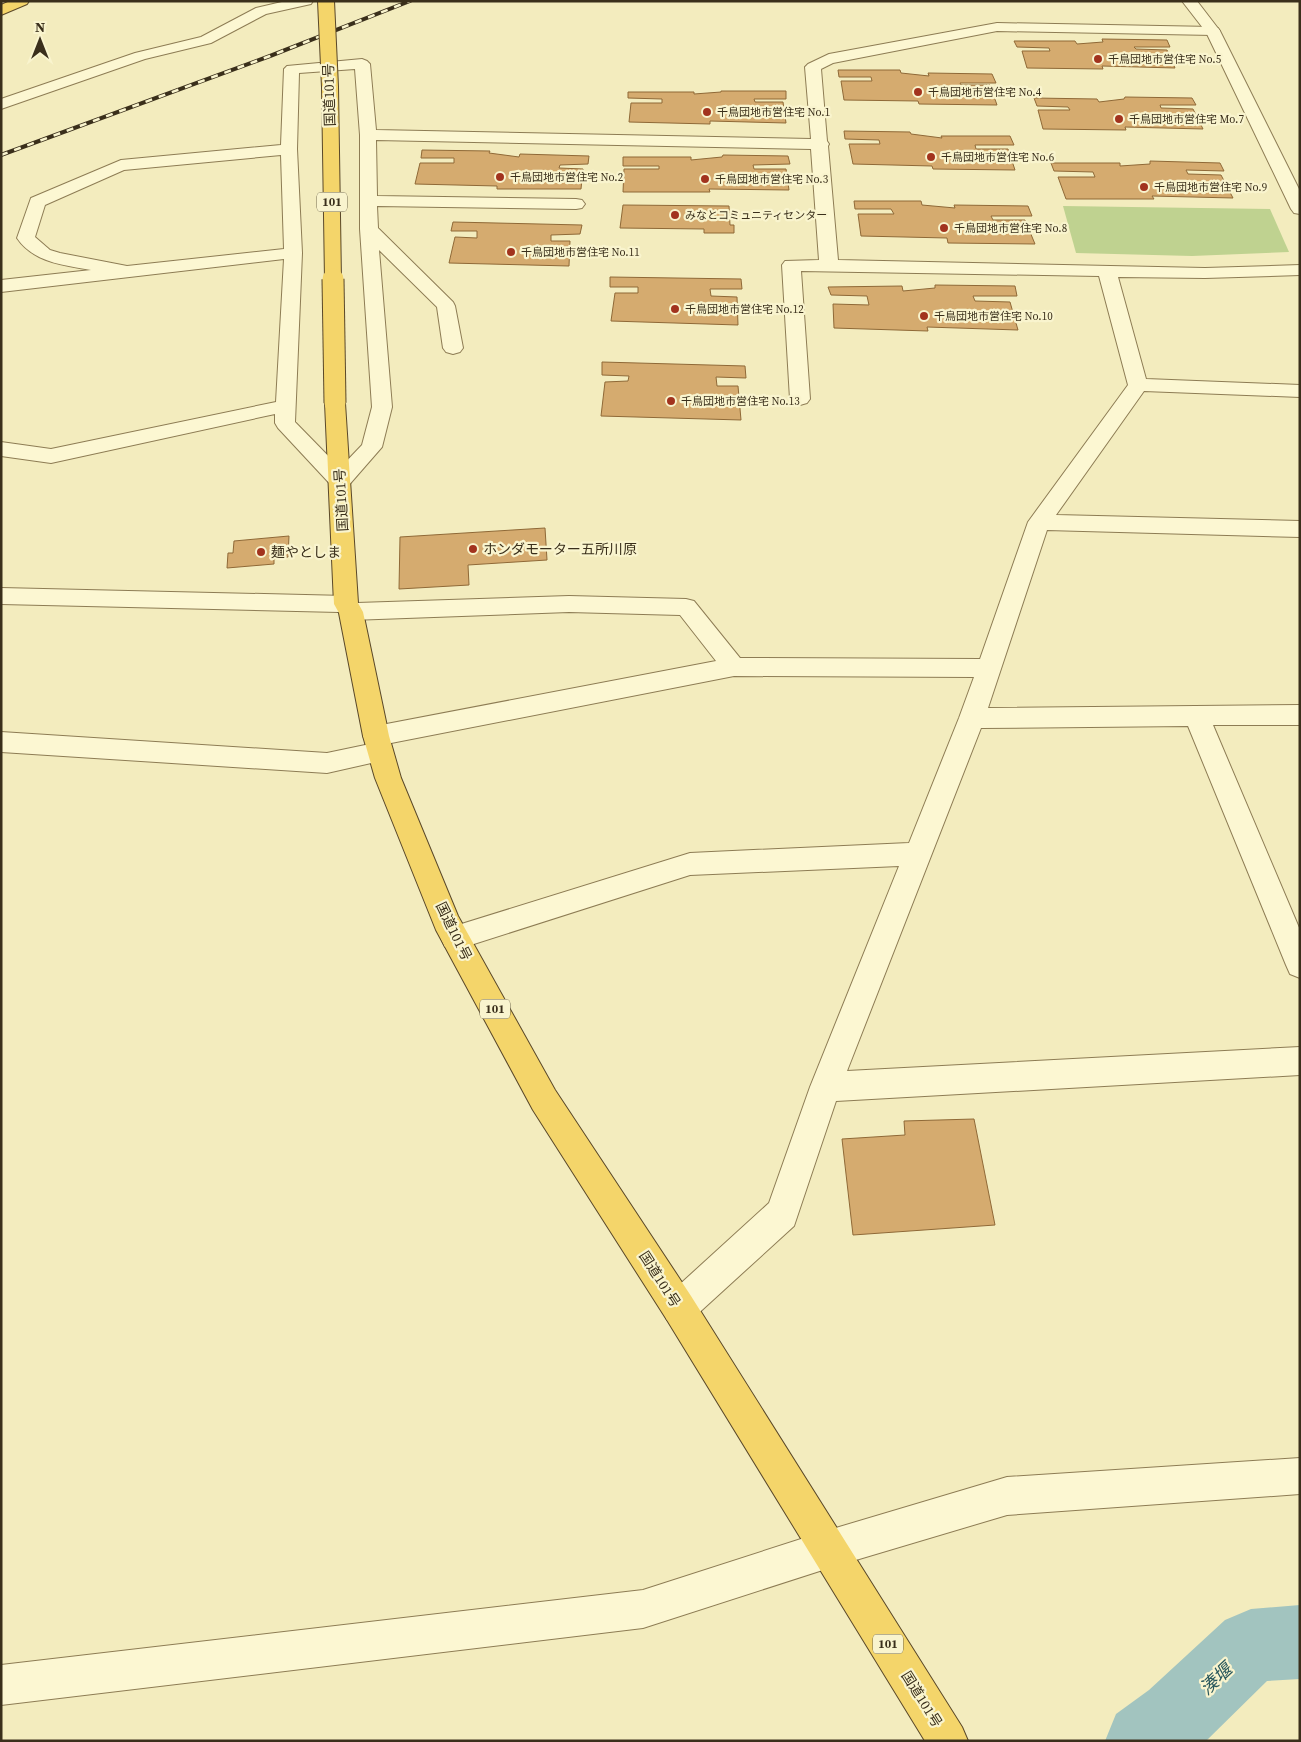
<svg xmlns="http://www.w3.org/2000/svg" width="1301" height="1742" viewBox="0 0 1301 1742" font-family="'Source Serif 4','Noto Sans JP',serif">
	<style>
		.green { fill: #bfd290 }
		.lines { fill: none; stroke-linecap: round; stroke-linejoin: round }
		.canal { fill: #a2c4bf; fill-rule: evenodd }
		.building { fill: #d5ab6f; stroke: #8f6937 }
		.minor-casing { stroke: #8d7c54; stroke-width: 2 }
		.tertiary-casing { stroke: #8d7c54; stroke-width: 2 }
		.trunk-casing { stroke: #5a4829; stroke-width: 2 }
		.minor { fill: #fcf7d2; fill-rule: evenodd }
		.tertiary { fill: #fcf7d2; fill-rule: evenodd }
		.trunk { fill: #f4d56a; fill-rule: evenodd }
		.rail-casing { stroke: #3a2f1b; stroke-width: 4 }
		.rail { stroke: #f9f4ce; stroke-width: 2.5; stroke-dasharray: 7; stroke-linecap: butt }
		.trunk-bridge-far1-casing { stroke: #5a4829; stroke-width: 18; stroke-linecap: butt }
		.trunk-bridge-casing { stroke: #5a4829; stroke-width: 23; stroke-linecap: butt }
		.trunk-bridge-far1 { stroke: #f4d56a; stroke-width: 16 }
		.trunk-bridge { stroke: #f4d56a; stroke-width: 21 }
		.poi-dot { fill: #a2331e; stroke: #f9f4ce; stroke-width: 2 }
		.labels { text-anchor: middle; stroke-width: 4.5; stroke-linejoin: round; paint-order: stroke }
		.far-poi-label { font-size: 11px; fill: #3a2f1b; stroke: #f9f4ce; text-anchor: start }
		.shield { fill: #f9f4ce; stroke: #736a51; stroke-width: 1 }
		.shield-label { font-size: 12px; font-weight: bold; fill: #3a2f1b }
		.street-label { font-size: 14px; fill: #3a2f1b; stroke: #f9f4ce }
		.poi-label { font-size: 14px; fill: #3a2f1b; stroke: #f9f4ce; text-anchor: start }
		.near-water-label { font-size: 18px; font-style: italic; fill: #28575c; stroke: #f9f4ce }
	</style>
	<rect width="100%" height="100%" fill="#f3ecbe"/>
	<polygon class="green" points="1063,206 1270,209 1289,252 1192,256 1076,253"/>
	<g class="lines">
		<polygon class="canal" points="1300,1605 1300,1679 1267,1681 1206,1741 1105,1741 1116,1714 1149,1690 1225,1620 1251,1609"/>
	</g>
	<g class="building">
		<polygon points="1102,39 1167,40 1170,47 1134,47 1136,49 1167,50 1175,68 1102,66 1103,69 1027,68 1022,51 1050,51 1049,48 1017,47 1014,41 1075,41 1077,44 1103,42"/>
		<polygon points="838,70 900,70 901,73 929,76 928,73 992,74 996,83 960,83 961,85 990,85 997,105 919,104 918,101 844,100 841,81 872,81 871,77 839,77"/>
		<polygon points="721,91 786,91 786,99 754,99 755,102 783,102 786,123 710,121 710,124 629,122 631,103 662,103 662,99 628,98 628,92 694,92 694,94 721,92"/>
		<polygon points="1125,97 1192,98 1196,105 1160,105 1161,108 1193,109 1203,129 1125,127 1126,130 1043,129 1038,110 1070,110 1068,107 1037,106 1034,98 1097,99 1099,102 1124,99"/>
		<polygon points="844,131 910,132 911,134 942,138 941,136 1010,136 1014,145 975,145 976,149 1008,149 1015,170 933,169 932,166 853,164 849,144 880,144 879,140 845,139"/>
		<polygon points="422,150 490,151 489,153 519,157 520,154 589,156 588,164 560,165 559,168 583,169 581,189 497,189 497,186 415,184 420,163 454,163 454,158 421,158"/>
		<polygon points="723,155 788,156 790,164 753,165 754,169 786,169 789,190 709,189 710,192 623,192 624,169 659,169 659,166 623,166 623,157 691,157 691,160 722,157"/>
		<polygon points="1150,161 1220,163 1224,171 1186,170 1188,174 1221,175 1233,198 1152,196 1154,199 1066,199 1058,177 1095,177 1093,172 1054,171 1051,163 1120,163 1120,166 1150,164"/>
		<polygon points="854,201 921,201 922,205 955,208 954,205 1028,206 1032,216 991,216 993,220 1025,220 1035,244 948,243 947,238 861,236 858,214 894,214 891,209 855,209"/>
		<polygon points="623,205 729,206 730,225 734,225 734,233 704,233 704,229 620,228"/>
		<polygon points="453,222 582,225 580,234 551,235 551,241 570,241 569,266 449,263 455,237 477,238 477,231 451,231"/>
		<polygon points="610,277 741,279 742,289 710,289 711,296 737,297 738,325 611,321 615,293 638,293 638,287 610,287"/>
		<polygon points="935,285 1015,286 1017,296 973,296 975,301 1010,302 1018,330 927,327 928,331 834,328 833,304 869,305 867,296 831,295 828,287 902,286 903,291 935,288"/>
		<polygon points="602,362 745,366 746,378 716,377 717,386 738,386 741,420 601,416 605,382 628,381 629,376 602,375"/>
		<polygon points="545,528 547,560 468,565 469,585 399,589 400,537"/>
		<polygon points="289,536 288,557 274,559 274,564 227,568 228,553 233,553 234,541"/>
		<polygon points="974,1119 995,1225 853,1235 842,1139 905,1135 904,1121"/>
	</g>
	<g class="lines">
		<g class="minor-casing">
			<g id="minor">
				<polygon points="286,1 313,1 311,4 266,14 211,43 145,59 1,109 1,99 135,53 201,37 256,8"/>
				<path d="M997 23 1213 27 1218 28 1220 31 1218 34 1213 35 997 31 833 63 821 69 827 141 829 144 828 146 838 260 1205 268 1300 265V275L1205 278 1118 277 1146 379 1300 385V397L1144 391 1056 515 1300 521V537L1047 530 988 708 1300 705V725H1213L1300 930V978L1290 974 1286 965 1188 726 981 728 847 1071 1300 1047V1075L836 1101 794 1226 691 1320 679 1325 667 1320 662 1308 667 1296 769 1203 810 1087 899 866 690 875 455 950 445 947 441 938 445 929 455 926 690 853 909 843 959 718 974 677 734 676 386 744 389 745 393 752 389 759 327 773 1 752V732L327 753 370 744 367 743 363 736 367 729 376 726 716 661 680 615 569 612 351 620 343 618 339 612 1 604V588L346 596 354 598 357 603 569 596 686 599 694 601 740 658 980 659 1028 522 1128 385 1099 276 801 271 810 399 807 403 800 405 793 403 790 399 782 265 785 261 819 260 811 149 376 140 377 196 576 199 582 200 585 204 582 208 576 209 377 206 378 228 453 302 455 306 463 348 460 352 453 354 446 352 443 348 437 307 379 250 392 407 382 447 348 486 340 488 332 486 278 428 275 423V414L51 463 1 456V442L51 449 276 402 284 259 1 292V280L91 270C64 265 34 263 17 238L31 198 121 160 281 145 284 69 287 66 362 59 367 61 370 64 376 130 811 139 805 67 808 64 829 54ZM355 69 360 135V229L372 407 362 445 340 468 295 422 302 253 297 149 299 73ZM281 155 284 249 127 266 60 253 50 250 35 237 45 205 124 170Z"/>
			</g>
		</g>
		<g class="tertiary-casing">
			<g id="tertiary">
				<polygon points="1182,1 1197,1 1220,31 1300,191 1300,214 1294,213 1291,209 1206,32"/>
				<polygon points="1300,1458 1300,1494 1007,1515 829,1568 643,1628 1,1705 1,1665 643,1590 829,1530 1007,1477"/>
			</g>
		</g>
		<g class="trunk-casing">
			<g id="trunk">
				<polygon points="10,1 29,1 27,4 1,15 1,5"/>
				<polygon points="335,397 342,399 345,403 358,603 363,612 389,736 401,778 458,916 555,1090 691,1296 962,1727 968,1741 925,1741 667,1320 533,1110 436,930 375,778 363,736 339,613 334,604 325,403 328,399"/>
			</g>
		</g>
		<use href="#minor" class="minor"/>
		<use href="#tertiary" class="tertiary"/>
		<use href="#trunk" class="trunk"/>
		<g class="rail-casing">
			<polyline id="rail" points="1,155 270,56 410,1"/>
		</g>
		<use href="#rail" class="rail"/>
		<g class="trunk-bridge-far1-casing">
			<polyline id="trunk-bridge-far1" points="326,1 330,87 333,280"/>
		</g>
		<g class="trunk-bridge-casing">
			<polyline id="trunk-bridge" points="333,279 335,403"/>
		</g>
		<use href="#trunk-bridge-far1" class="trunk-bridge-far1"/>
		<use href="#trunk-bridge" class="trunk-bridge"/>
	</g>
	<g class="poi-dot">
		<circle cx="1098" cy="59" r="5"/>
		<circle cx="918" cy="92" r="5"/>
		<circle cx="707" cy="112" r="5"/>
		<circle cx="1119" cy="119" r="5"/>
		<circle cx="931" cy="157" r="5"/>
		<circle cx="500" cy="177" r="5"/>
		<circle cx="705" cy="179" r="5"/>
		<circle cx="1144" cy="187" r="5"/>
		<circle cx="675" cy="215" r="5"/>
		<circle cx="944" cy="228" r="5"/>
		<circle cx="511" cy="252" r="5"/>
		<circle cx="675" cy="309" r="5"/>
		<circle cx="924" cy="316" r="5"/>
		<circle cx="671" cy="401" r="5"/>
		<circle cx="473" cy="549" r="5"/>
		<circle cx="261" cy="552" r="5"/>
	</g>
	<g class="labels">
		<g class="far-poi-label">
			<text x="1108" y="63">千鳥団地市営住宅 No.5</text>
			<text x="928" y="96">千鳥団地市営住宅 No.4</text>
			<text x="717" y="116">千鳥団地市営住宅 No.1</text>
			<text x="1129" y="123">千鳥団地市営住宅 Mo.7</text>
			<text x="941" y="161">千鳥団地市営住宅 No.6</text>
			<text x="510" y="181">千鳥団地市営住宅 No.2</text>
			<text x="715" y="183">千鳥団地市営住宅 No.3</text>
			<text x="1154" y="191">千鳥団地市営住宅 No.9</text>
			<text x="685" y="219">みなとコミュニティセンター</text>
			<text x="954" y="232">千鳥団地市営住宅 No.8</text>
			<text x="521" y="256">千鳥団地市営住宅 No.11</text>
			<text x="685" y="313">千鳥団地市営住宅 No.12</text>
			<text x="934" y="320">千鳥団地市営住宅 No.10</text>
			<text x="681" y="405">千鳥団地市営住宅 No.13</text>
		</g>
		<g class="shield">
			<rect x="317" y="192.5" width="30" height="19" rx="4"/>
			<rect x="480" y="999.5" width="30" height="19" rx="4"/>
			<rect x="873" y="1634.5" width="30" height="19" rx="4"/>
		</g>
		<g class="shield-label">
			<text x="332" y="206">101</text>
			<text x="495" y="1013">101</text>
			<text x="888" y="1648">101</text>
		</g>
		<g class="street-label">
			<text transform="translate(329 95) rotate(-92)" y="5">国道101号</text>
			<text transform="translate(341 500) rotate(-93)" y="5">国道101号</text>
			<text transform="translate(454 931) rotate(64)" y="5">国道101号</text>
			<text transform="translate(660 1279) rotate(57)" y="5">国道101号</text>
			<text transform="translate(922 1699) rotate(58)" y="5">国道101号</text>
		</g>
		<g class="poi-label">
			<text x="483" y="554">ホンダモーター五所川原</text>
			<text x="271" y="557">麺やとしま</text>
		</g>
		<g class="near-water-label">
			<text transform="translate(1216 1679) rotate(-43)" y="6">湊堰</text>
		</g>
	</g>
	<rect width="1301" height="1742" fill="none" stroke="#3a2f1b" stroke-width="5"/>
	<g transform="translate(40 40)" stroke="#f9f4ce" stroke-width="4" paint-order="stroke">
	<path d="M0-4L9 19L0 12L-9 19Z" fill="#3a2f1b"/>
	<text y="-8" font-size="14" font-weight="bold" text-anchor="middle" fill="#3a2f1b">N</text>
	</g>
</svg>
